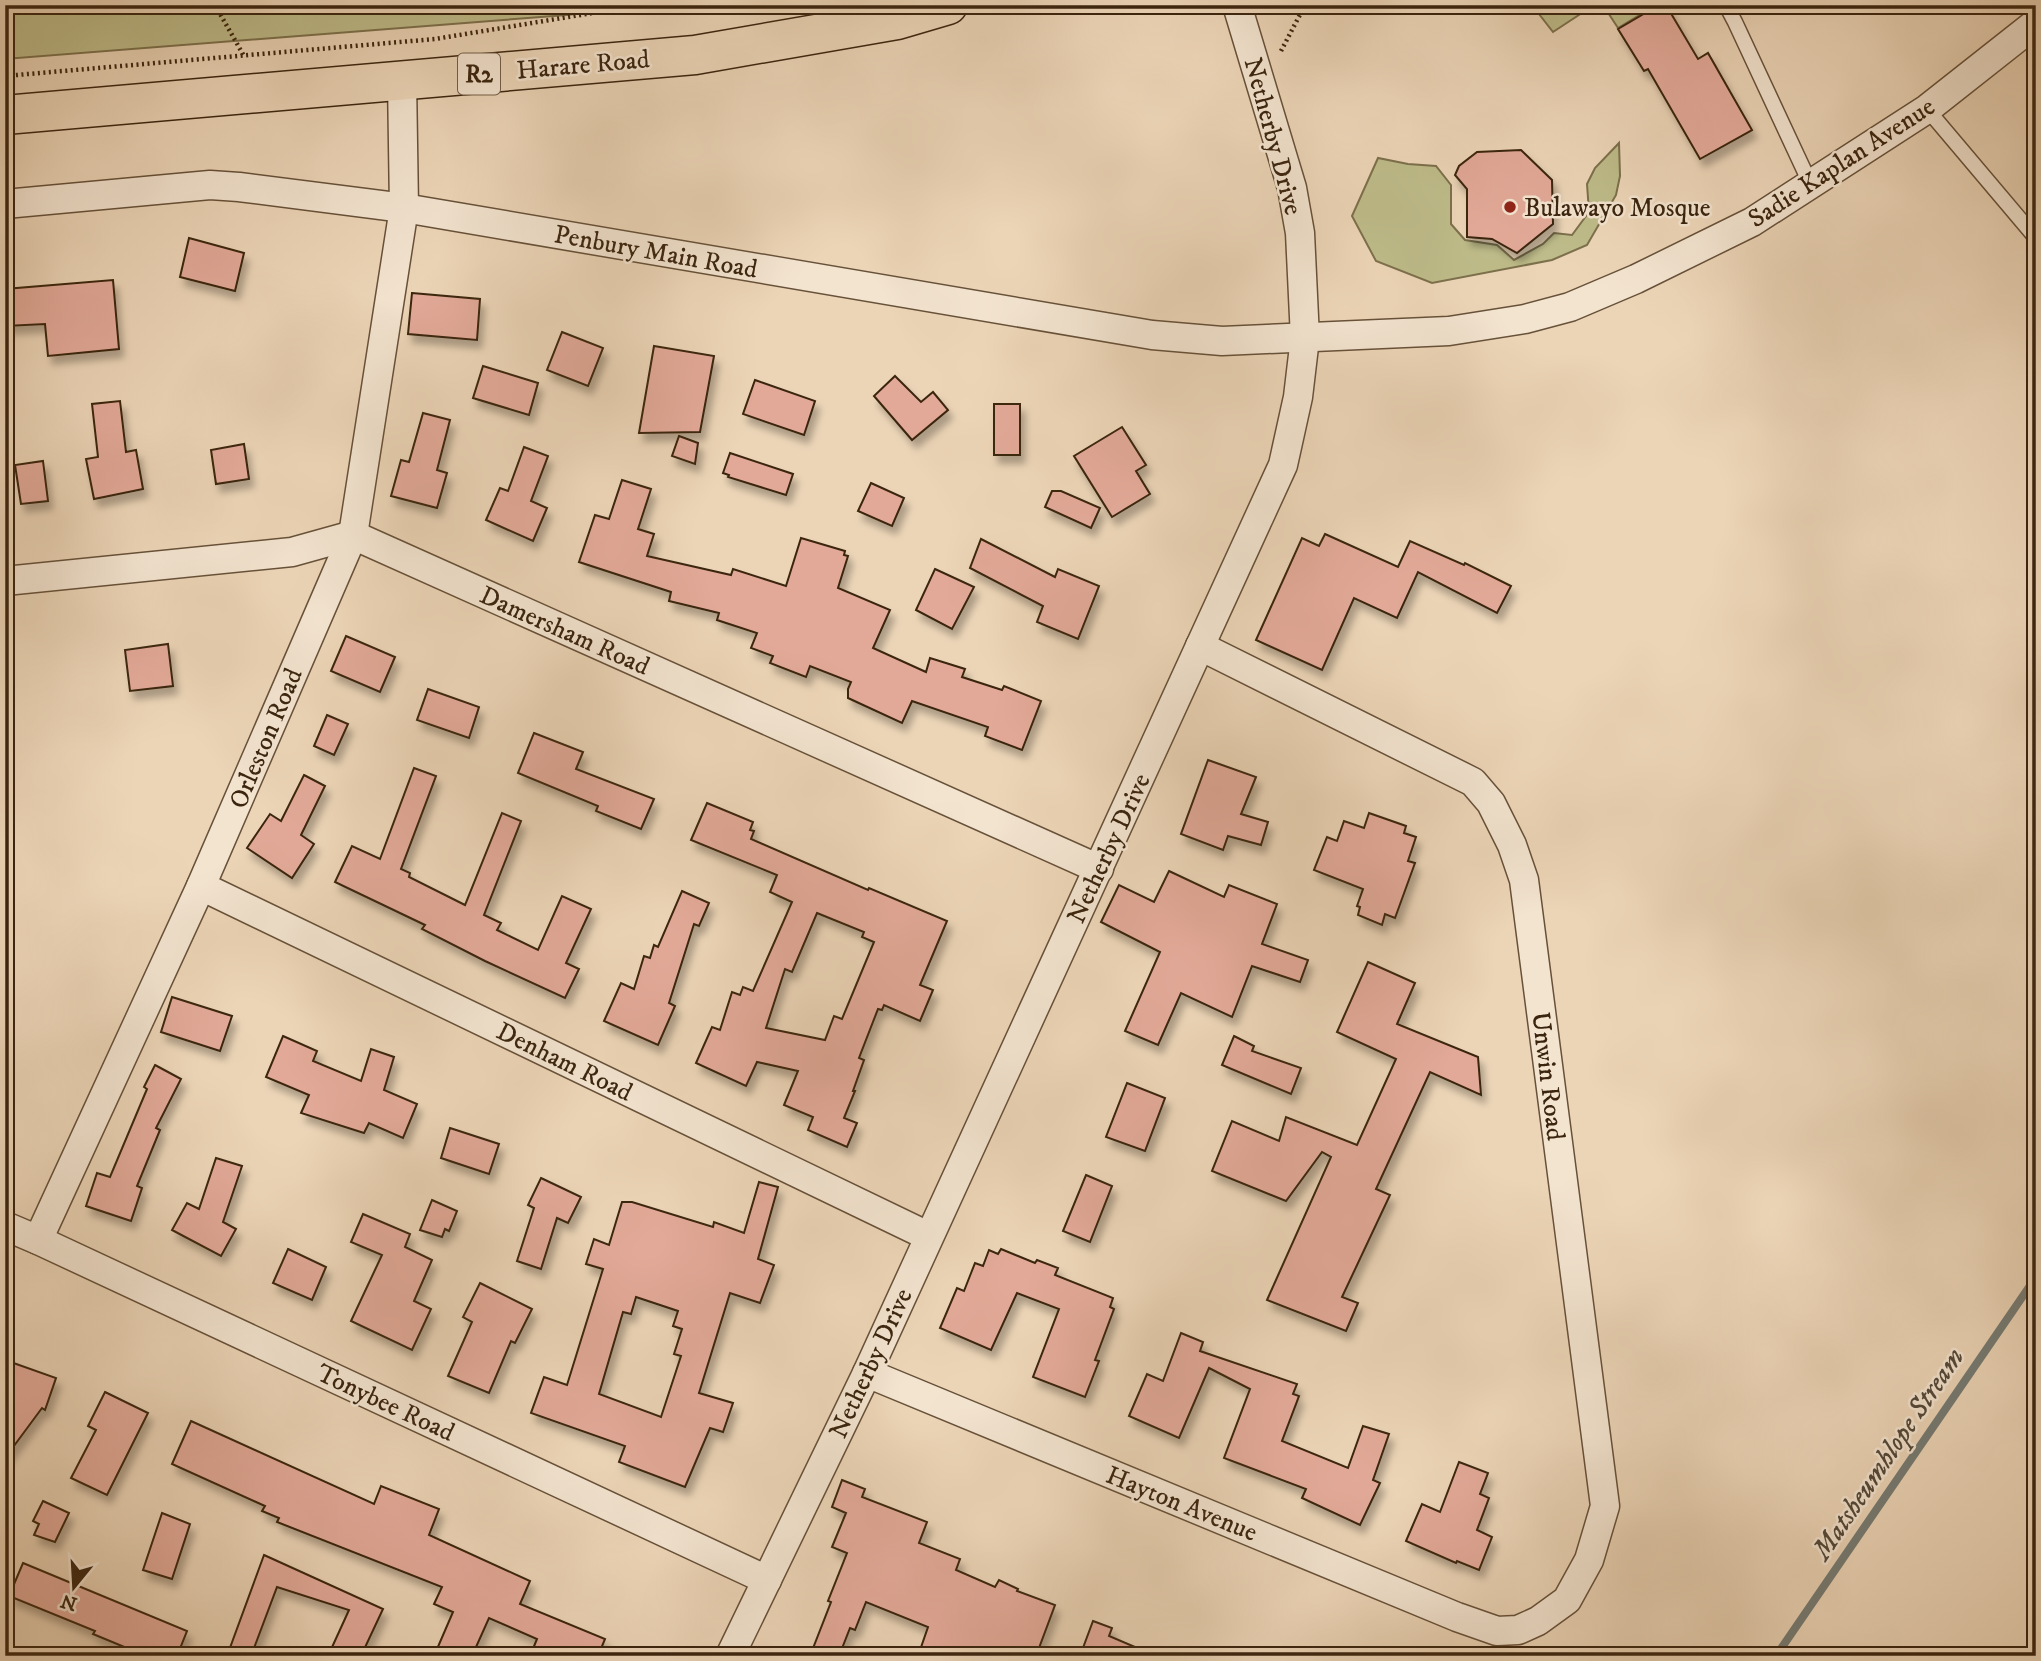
<svg xmlns="http://www.w3.org/2000/svg" width="2041" height="1661" viewBox="0 0 2041 1661" font-family="'IM FELL DW Pica',serif">
	<style>
		.green { fill: #bebc8a; stroke: #7c704c; stroke-width: 2 }
		.lines { fill: none; stroke-linecap: round; stroke-linejoin: round }
		.stream { stroke: #767c75; stroke-width: 8 }
		.building { fill: #e2a998; stroke: #3b250f; stroke-width: 2; fill-rule: evenodd; filter: url(#shadow) }
		.lane-casing { stroke: #675139; stroke-width: 17 }
		.street-casing { stroke: #675139; stroke-width: 31 }
		.highway-casing { stroke: #3b250f; stroke-width: 41 }
		.path { stroke: #3b250f; stroke-width: 4.5; stroke-dasharray: 2 3.5; stroke-linecap: butt }
		.lane { stroke: #f3e4d0; stroke-width: 14 }
		.street { stroke: #f3e4d0; stroke-width: 28 }
		.highway { stroke: #ecd5b7; stroke-width: 38 }
		.poi-dot { fill: #8f2418; stroke: #f3e4d0; stroke-width: 2.5 }
		.labels { text-anchor: middle; stroke-width: 5; stroke-linejoin: round; paint-order: stroke }
		.shield { fill: #f3e4d0; stroke: #725e49; stroke-width: 2 }
		.shield-label { font-size: 24px; font-weight: bold; fill: #3b250f }
		.street-label { font-size: 26px; fill: #3b250f; stroke: #f3e4d0 }
		.poi-label { font-size: 26px; fill: #3b250f; stroke: #f3e4d0; text-anchor: start }
		.water-label { font-size: 28px; font-style: italic; fill: #54493a; stroke: #f3e4d0 }
	</style>
	<defs>
		<filter id="shadow"><feDropShadow dx="4.5" dy="8" stdDeviation="3.5" flood-color="#0004"/></filter>
	</defs>
	<rect width="100%" height="100%" fill="#ecd5b7"/>
	<filter id="stains"><feTurbulence type="fractalNoise" baseFrequency=".00286" numOctaves="4"/><feColorMatrix values="0 0 0 0 .2 0 0 0 0 .09 0 0 0 0 .02 0 0 0 .5 -.17"/></filter>
	<radialGradient id="worn" r=".72"><stop offset=".6" stop-color="#630" stop-opacity="0"/><stop offset="1" stop-color="#630" stop-opacity=".3"/></radialGradient>
	<g class="green">
		<polygon points="5,5 645,5 567,15 5,59"/>
		<polygon points="1532,5 1594,5 1553,32"/>
		<polygon points="1603,5 1656,5 1618,28"/>
		<polygon points="1619,143 1620,176 1616,195 1587,245 1552,260 1432,283 1376,261 1352,216 1378,158 1408,164 1436,166 1451,185 1451,224 1465,240 1497,245 1514,260 1543,244 1554,233 1572,235 1589,212 1587,184 1595,168"/>
	</g>
	<g class="lines">
		<polyline class="stream" points="1776,1656 2036,1277"/>
	</g>
	<g class="building">
		<polygon points="1659,5 1666,5 1698,59 1708,53 1752,130 1700,159 1648,69 1644,71 1618,29"/>
		<polygon points="1521,150 1552,180 1553,224 1517,253 1492,239 1467,237 1467,189 1455,175 1459,166 1477,152"/>
		<polygon points="189,238 244,253 235,291 180,277"/>
		<polygon points="113,280 119,349 48,356 45,324 5,326 5,289"/>
		<polygon points="412,293 480,299 477,340 408,334"/>
		<polygon points="562,332 603,348 588,386 547,370"/>
		<polygon points="654,346 714,356 700,432 639,433"/>
		<polygon points="483,366 538,383 529,415 473,398"/>
		<polygon points="895,376 921,402 933,392 948,410 912,440 874,396"/>
		<polygon points="755,380 815,401 804,435 743,414"/>
		<polygon points="120,401 126,452 136,450 143,489 94,499 86,459 98,457 92,404"/>
		<rect x="994" y="404" width="26" height="51"/>
		<polygon points="423,413 450,420 437,470 447,473 437,508 391,496 401,460 409,462"/>
		<polygon points="1122,427 1146,465 1136,471 1150,494 1112,517 1074,456"/>
		<polygon points="679,436 698,443 695,464 672,456"/>
		<polygon points="244,444 249,479 216,484 211,450"/>
		<polygon points="524,447 548,456 531,501 547,508 533,541 486,520 500,488 508,491"/>
		<polygon points="730,453 793,474 786,495 728,477 729,475 723,473"/>
		<polygon points="43,461 48,501 21,504 15,465"/>
		<polygon points="622,480 651,489 638,529 654,534 647,556 731,575 733,569 786,586 801,538 845,551 844,555 848,556 838,588 890,610 873,648 926,672 930,658 965,669 962,677 1002,690 1004,686 1041,701 1022,750 985,736 988,727 912,701 902,723 848,698 848,689 851,682 810,666 806,677 770,663 773,656 751,648 757,633 717,620 719,613 669,601 671,592 579,562 595,515 609,519"/>
		<polygon points="871,483 904,498 892,526 858,511"/>
		<polygon points="1052,491 1061,491 1100,508 1091,528 1045,507"/>
		<polygon points="1325,534 1398,567 1410,541 1464,565 1465,563 1511,586 1497,613 1418,572 1397,618 1354,598 1322,670 1256,640 1302,538 1319,546"/>
		<polygon points="981,539 1055,577 1058,569 1099,586 1078,639 1037,622 1043,606 970,568"/>
		<polygon points="935,569 974,587 952,629 916,610"/>
		<polygon points="346,636 395,657 380,692 331,671"/>
		<polygon points="168,644 173,686 130,691 125,650"/>
		<polygon points="428,689 479,707 469,738 417,720"/>
		<polygon points="327,715 348,724 334,755 314,746"/>
		<polygon points="534,733 583,752 576,769 654,799 641,829 596,811 598,806 518,773"/>
		<polygon points="1208,760 1256,777 1241,814 1268,822 1261,845 1228,836 1223,850 1181,834"/>
		<polygon points="414,768 436,776 401,869 410,873 409,877 465,905 502,813 521,821 484,915 501,923 497,930 538,950 562,896 591,909 566,963 579,969 565,998 485,961 422,929 425,925 335,882 352,846 380,859"/>
		<polygon points="304,775 325,786 301,835 314,844 292,878 247,848 270,814 281,821"/>
		<path d="M707 803 753 822 750 830 754 831 751 839 868 890 869 888 947 921 920 985 933 990 920 1021 884 1005 882 1010 878 1009 859 1058 864 1060 853 1091H855L844 1118 857 1123 847 1147 808 1130 813 1117 784 1105 798 1071 757 1062 746 1086 696 1063 712 1027 720 1030 732 992 740 995 743 987 753 991 792 902 770 892 777 875 691 840ZM817 913 864 932 862 937 874 942 842 1019 834 1016 825 1040 766 1028 785 969 792 972Z"/>
		<polygon points="1369,813 1406,826 1404,833 1416,837 1408,861 1415,863 1395,918 1385,914 1382,925 1358,915 1360,907 1357,906 1363,889 1314,870 1327,837 1337,841 1344,821 1364,828"/>
		<polygon points="1169,871 1224,897 1229,885 1277,904 1262,944 1308,960 1300,982 1252,966 1232,1017 1181,993 1158,1045 1125,1031 1160,952 1101,922 1119,885 1154,902"/>
		<polygon points="682,891 709,903 699,926 694,924 669,1003 675,1006 658,1045 604,1021 621,983 634,989 644,956 650,958 654,945 658,947"/>
		<polygon points="1368,962 1415,983 1397,1024 1478,1057 1481,1095 1430,1072 1376,1189 1390,1195 1342,1297 1358,1303 1346,1331 1267,1300 1331,1157 1322,1152 1286,1201 1212,1171 1232,1121 1279,1141 1286,1117 1357,1145 1396,1059 1337,1032"/>
		<polygon points="172,997 232,1016 220,1051 161,1032"/>
		<polygon points="283,1036 317,1051 313,1061 361,1081 371,1049 394,1057 384,1090 417,1104 403,1138 369,1123 364,1133 301,1113 309,1095 266,1077"/>
		<polygon points="1234,1036 1254,1046 1252,1051 1301,1068 1291,1094 1222,1065"/>
		<polygon points="155,1065 181,1079 156,1128 160,1130 137,1186 142,1188 131,1221 86,1206 97,1173 110,1177 147,1089 144,1087"/>
		<polygon points="1127,1083 1165,1098 1145,1151 1106,1137"/>
		<polygon points="450,1128 499,1144 489,1174 441,1158"/>
		<polygon points="216,1158 242,1166 223,1222 236,1229 221,1256 172,1230 187,1203 199,1209"/>
		<polygon points="1086,1175 1112,1186 1090,1242 1063,1231"/>
		<polygon points="541,1178 581,1197 568,1223 557,1218 541,1269 517,1261 534,1208 528,1205"/>
		<path d="M759 1182 778 1187 758 1259 774 1265 760 1303 730 1293 699 1393 733 1403 723 1432 710 1428 685 1487 619 1462 625 1446 531 1413 544 1377 567 1385 603 1269 586 1264 594 1239 609 1245 622 1202H632L713 1227 714 1222 744 1233ZM636 1297 678 1311 673 1326 682 1329 674 1354 681 1356 661 1417 599 1394 623 1312 631 1314Z"/>
		<polygon points="432,1200 457,1211 449,1231 445,1229 442,1237 420,1230"/>
		<polygon points="363,1214 410,1234 405,1247 432,1260 414,1301 431,1309 412,1350 351,1321 382,1255 351,1242"/>
		<polygon points="288,1249 326,1267 312,1300 273,1283"/>
		<polygon points="1001,1249 1035,1263 1037,1260 1058,1268 1055,1275 1113,1298 1110,1307 1114,1309 1095,1360 1099,1361 1085,1397 1033,1377 1059,1309 1017,1293 991,1350 940,1328 957,1288 964,1291 975,1263 983,1266 989,1250 998,1254"/>
		<polygon points="480,1283 532,1309 515,1343 511,1341 489,1393 448,1376 472,1322 463,1317"/>
		<polygon points="1181,1333 1203,1342 1200,1351 1297,1384 1293,1394 1299,1396 1282,1441 1348,1468 1363,1426 1389,1434 1373,1480 1380,1483 1360,1525 1302,1498 1306,1489 1224,1458 1250,1389 1209,1368 1179,1438 1129,1416 1147,1374 1163,1381"/>
		<polygon points="5,1360 56,1378 45,1410 42,1408 5,1458"/>
		<polygon points="105,1392 148,1413 107,1495 71,1478 96,1430 88,1426"/>
		<polygon points="191,1421 374,1504 381,1486 439,1509 429,1535 530,1581 520,1604 605,1639 598,1656 530,1656 537,1639 489,1618 472,1656 434,1656 453,1612 434,1604 442,1587 277,1522 279,1518 262,1511 265,1506 172,1464"/>
		<polygon points="1459,1462 1488,1473 1480,1494 1489,1498 1477,1530 1492,1537 1479,1570 1457,1561 1456,1563 1406,1541 1422,1504 1440,1512"/>
		<polygon points="842,1480 865,1489 862,1497 927,1522 919,1543 960,1559 956,1570 995,1587 999,1580 1018,1589 1017,1591 1055,1605 1036,1656 918,1656 928,1627 866,1602 855,1630 850,1628 839,1656 810,1656 831,1602 828,1601 847,1553 832,1547 846,1513 832,1507"/>
		<polygon points="43,1501 69,1513 55,1542 34,1535 39,1524 33,1521"/>
		<polygon points="162,1513 190,1524 172,1579 143,1570"/>
		<polygon points="264,1555 383,1609 361,1656 328,1656 349,1610 277,1587 251,1656 227,1656"/>
		<polygon points="23,1563 187,1631 177,1656 146,1656 93,1634 95,1631 9,1596"/>
		<polygon points="1093,1621 1112,1628 1109,1636 1156,1656 1080,1656"/>
	</g>
	<g class="lines">
		<g class="lane-casing">
			<g id="lane">
				<polyline points="1726,5 1735,22 1810,183"/>
				<polyline points="1927,109 2036,238"/>
			</g>
		</g>
		<g class="street-casing">
			<g id="street">
				<polyline points="5,204 210,185 239,187 404,208 1152,335 1222,341 1449,331 1525,319 1570,307 1636,279 1752,222 1927,109 2036,23"/>
				<polyline points="5,581 292,552 353,535 1099,869"/>
				<polyline points="201,886 928,1236"/>
				<polyline points="5,1226 38,1240 767,1580"/>
				<polyline points="38,1240 201,886 353,535 404,208 402,80"/>
				<polyline points="867,1373 1457,1617 1497,1631 1518,1630 1538,1621 1567,1600 1589,1560 1605,1506 1524,880 1512,845 1491,803 1473,782 1200,646"/>
				<polyline points="730,1656 867,1373 1283,465 1298,397 1305,338 1300,233 1292,188 1237,5"/>
			</g>
		</g>
		<g class="highway-casing">
			<polyline id="highway" points="5,115 695,55 897,20 948,5"/>
		</g>
		<g class="path">
			<polyline points="215,5 244,56"/>
			<polyline points="1281,51 1305,5"/>
			<polyline points="5,76 435,39 641,5"/>
		</g>
		<use href="#lane" class="lane"/>
		<use href="#street" class="street"/>
		<use href="#highway" class="highway"/>
	</g>
	<circle class="poi-dot" cx="1510" cy="207" r="7"/>
	<g class="labels">
		<rect class="shield" x="458" y="53.5" width="42" height="41" rx="5"/>
		<g class="shield-label">
			<text x="479" y="82">R2</text>
		</g>
		<g class="street-label">
			<text transform="translate(583 64) rotate(-5)" y="9">Harare Road</text>
			<text transform="translate(1274 136) rotate(75)" y="9">Netherby Drive</text>
			<text transform="translate(1841 162) rotate(-33)" y="9">Sadie Kaplan Avenue</text>
			<text transform="translate(656 251) rotate(10)" y="9">Penbury Main Road</text>
			<text transform="translate(565 630) rotate(24)" y="9">Damersham Road</text>
			<text transform="translate(265 738) rotate(-67)" y="9">Orleston Road</text>
			<text transform="translate(1108 848) rotate(-65)" y="9">Netherby Drive</text>
			<text transform="translate(565 1061) rotate(26)" y="9">Denham Road</text>
			<text transform="translate(1549 1076) rotate(83)" y="9">Unwin Road</text>
			<text transform="translate(870 1363) rotate(-65)" y="9">Netherby Drive</text>
			<text transform="translate(386 1402) rotate(25)" y="9">Tonybee Road</text>
			<text transform="translate(1182 1503) rotate(22)" y="9">Hayton Avenue</text>
		</g>
		<g class="poi-label">
			<text x="1524" y="216">Bulawayo Mosque</text>
		</g>
		<g class="water-label">
			<text transform="translate(1887 1453) rotate(-56)" y="10">Matsheumhlope Stream</text>
		</g>
	</g>
	<rect width="2041" height="1661" fill="none" stroke="#ecd5b7" stroke-width="28"/>
	<rect x="7" y="7" width="2027" height="1647" fill="none" stroke="#3b250f" stroke-width="3.5"/>
	<rect x="14" y="14" width="2013" height="1633" fill="none" stroke="#3b250f" stroke-width="2"/>
	<g transform="translate(74 1587) rotate(198)" stroke="#f3e4d0" stroke-width="5" paint-order="stroke">
	<path d="M0-5L12 26L0 18L-12 26Z" fill="#3b250f"/>
	<text y="-10" font-size="19" font-weight="bold" text-anchor="middle" fill="#3b250f">N</text>
	</g>
	<rect width="100%" height="100%" filter="url(#stains)"/>
	<rect width="100%" height="100%" fill="url(#worn)"/>
</svg>
